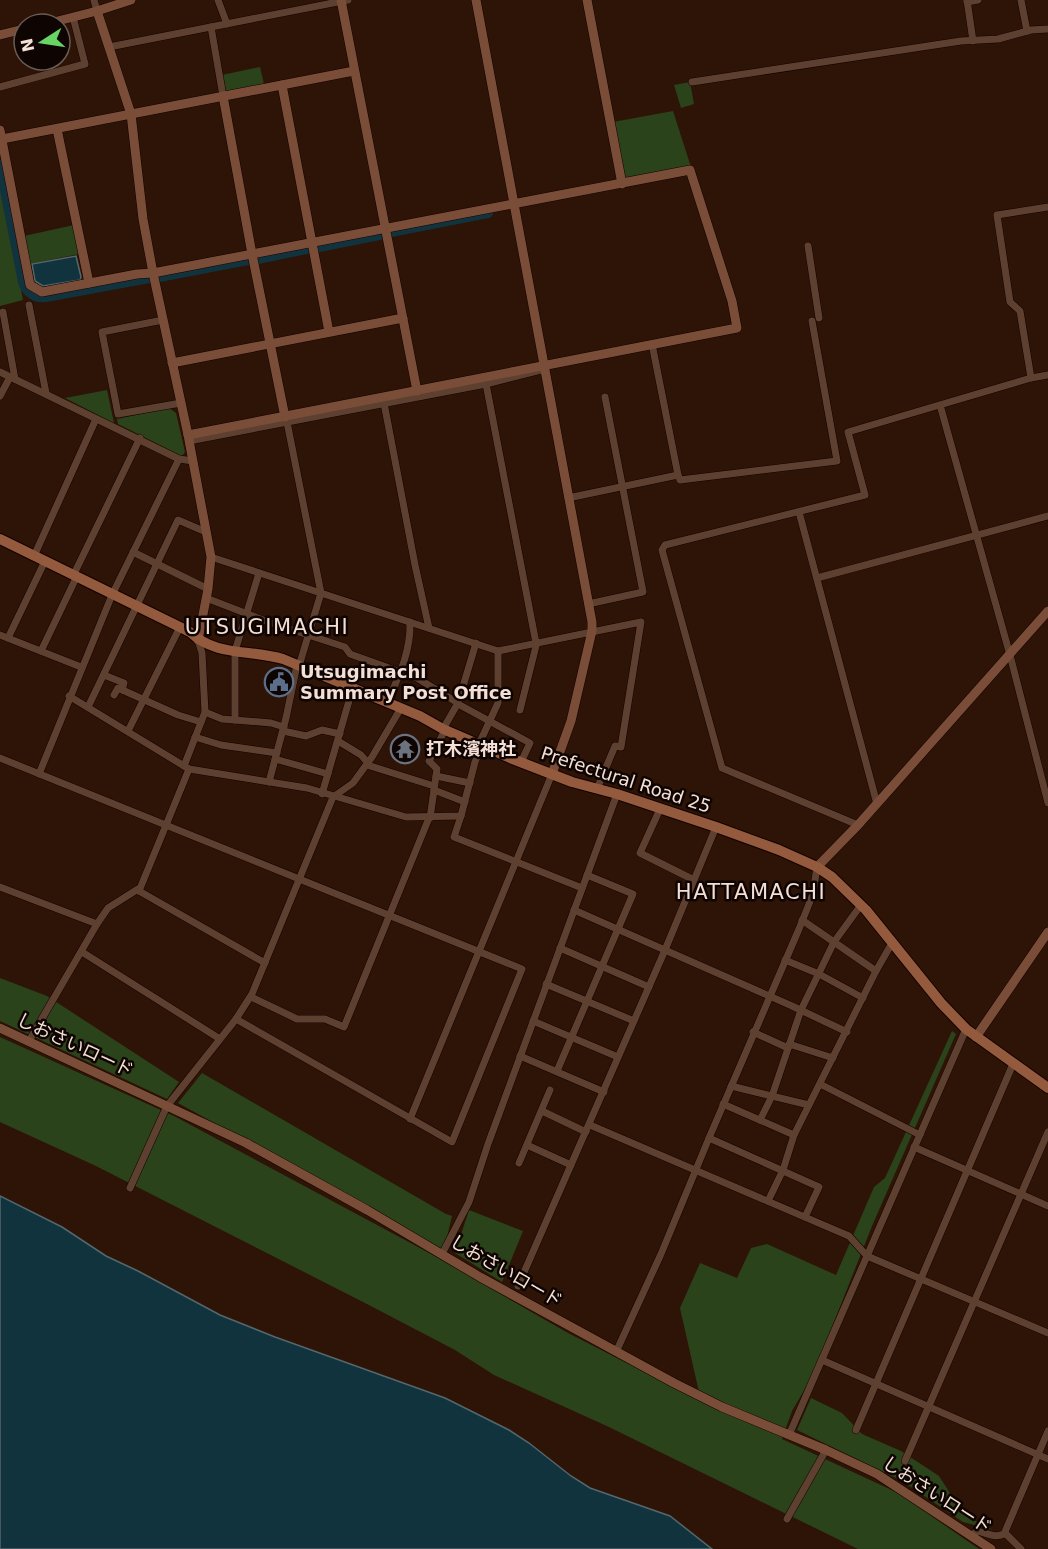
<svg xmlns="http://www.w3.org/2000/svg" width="1048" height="1549" viewBox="0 0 1048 1549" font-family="'DejaVu Sans','Noto Sans JP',sans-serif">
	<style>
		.green { fill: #2b431b }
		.water { fill: #10333e; stroke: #54676c; stroke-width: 1.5 }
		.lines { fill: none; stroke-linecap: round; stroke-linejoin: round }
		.river { stroke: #10333e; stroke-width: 10 }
		.street-casing { stroke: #150100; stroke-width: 8 }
		.secondary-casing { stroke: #150100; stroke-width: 10 }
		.primary-casing { stroke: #150100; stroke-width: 12 }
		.street { stroke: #5e4030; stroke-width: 7 }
		.secondary { stroke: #794d37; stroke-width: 9 }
		.primary { stroke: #935a3e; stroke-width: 10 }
		.labels { text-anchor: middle; stroke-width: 5; stroke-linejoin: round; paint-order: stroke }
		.poi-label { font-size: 18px; font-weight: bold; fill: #f3dfd6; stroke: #0e0401; text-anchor: start }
		.street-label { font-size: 18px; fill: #f3dfd6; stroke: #0e0401 }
		.quarter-label { font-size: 21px; letter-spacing: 1.5px; fill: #f3dfd6; stroke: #0e0401 }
	</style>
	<rect width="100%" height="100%" fill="#2e1406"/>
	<g class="green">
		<polygon points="260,67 264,84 225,92 222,75"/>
		<polygon points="690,82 694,104 681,108 674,85"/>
		<polygon points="673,111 691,167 623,180 613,122"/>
		<polygon points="0,180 23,300 0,306"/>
		<polygon points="74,225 79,254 29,264 24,236"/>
		<polygon points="107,390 114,423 65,398"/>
		<polygon points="169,408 176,413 185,452 182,456 118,424 117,419"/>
		<polygon points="0,978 47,996 179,1082 167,1099 0,1021"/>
		<polygon points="952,1031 956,1034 872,1226 813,1375 792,1411 782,1439 898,1493 979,1549 858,1549 609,1427 494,1375 455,1350 365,1303 96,1166 0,1122 0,1037 174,1116 431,1254 568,1333 701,1401 680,1308 700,1263 737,1278 751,1248 767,1244 836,1275 874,1187 885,1178"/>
		<polygon points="202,1073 446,1214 452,1216 444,1250 178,1103"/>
		<polygon points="469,1210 523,1231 502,1282 455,1253"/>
		<polygon points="811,1398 842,1413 862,1434 901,1451 939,1476 964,1515 993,1530 963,1522 902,1481 797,1430"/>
	</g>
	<g class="water">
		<polygon points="76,256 81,277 80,280 43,286 35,281 32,264"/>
		<polygon points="0,1196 62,1227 106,1256 138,1271 220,1315 275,1337 445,1398 509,1430 529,1443 571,1476 590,1488 670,1516 712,1549 0,1549"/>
	</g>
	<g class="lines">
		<g class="river">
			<path d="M0 165 23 282C26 292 35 299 46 297L149 278"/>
			<polyline points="391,232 488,213"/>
			<polyline points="319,247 384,234"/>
			<polyline points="258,259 311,248"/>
			<polyline points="159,277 248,260"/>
		</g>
		<g class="street-casing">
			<g id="street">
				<polyline points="94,0 97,11"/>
				<polyline points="218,0 227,24"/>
				<polyline points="967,0 973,41"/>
				<polyline points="1021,0 1027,31"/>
				<polyline points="967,2 978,0"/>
				<polyline points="211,27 223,96"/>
				<polyline points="109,47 348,0"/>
				<polyline points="692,82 961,41 998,39 1031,30 1048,29"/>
				<polyline points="0,87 85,64 73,17"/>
				<polyline points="808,246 819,318"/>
				<polyline points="29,305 46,393"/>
				<polyline points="3,312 15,379"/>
				<polyline points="163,320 102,332 118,414 181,403"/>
				<polyline points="0,372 179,459 193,461"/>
				<polyline points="1031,378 1020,311 1010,302 997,215 1048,207"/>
				<polyline points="486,384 536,643"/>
				<polyline points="0,396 10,377"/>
				<polyline points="384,403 415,565 429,628"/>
				<polyline points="940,405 1010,655 1048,803"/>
				<polyline points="287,422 321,593 299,666"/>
				<polyline points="189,441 486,384 541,370"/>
				<polyline points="678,475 680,480 837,461 812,321"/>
				<polyline points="568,498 678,475 653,349"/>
				<polyline points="799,512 877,804"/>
				<polyline points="133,552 208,589"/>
				<polyline points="34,556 96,419"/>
				<polyline points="211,557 498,651 641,622 621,747 615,746 597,789"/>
				<polyline points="74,574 140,438"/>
				<polyline points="817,578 1048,516"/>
				<polyline points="206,598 268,622 345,647 350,654 417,678 458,703"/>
				<polyline points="588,604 643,592 605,397"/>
				<polyline points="0,635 81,667"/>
				<polyline points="8,638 45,561"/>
				<polyline points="41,651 77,576"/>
				<polyline points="104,675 124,683 122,690"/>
				<polyline points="114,695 118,688 178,715 201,722"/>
				<polyline points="69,696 189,769 307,788 406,817 461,816 475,762 482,745"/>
				<path d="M387 703C399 676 411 651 410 622"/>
				<polyline points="458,704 530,743 521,762"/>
				<polyline points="88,707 178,520 206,532"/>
				<polyline points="520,710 537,642"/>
				<polyline points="205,712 222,719 271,723 284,727"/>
				<polyline points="235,720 235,651 259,573"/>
				<polyline points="443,729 458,703 476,643"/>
				<polyline points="128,731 180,627"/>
				<polyline points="283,731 306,736 322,730 340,734"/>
				<polyline points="195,737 221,745 277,753"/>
				<polyline points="338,741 361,755 368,763"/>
				<polyline points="479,744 498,703 498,651"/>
				<polyline points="0,758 522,969 452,1142 236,1019"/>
				<polyline points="275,759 328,774"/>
				<polyline points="367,765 434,786"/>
				<polyline points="184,766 205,712 202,653 198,640"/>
				<polyline points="39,774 112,595 179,459"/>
				<polyline points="436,776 470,783"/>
				<polyline points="269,782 286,718 297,665"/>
				<polyline points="434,790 465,802"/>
				<polyline points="322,794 353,687"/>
				<polyline points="660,809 640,853 694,880"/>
				<polyline points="461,816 454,837 582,888"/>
				<polyline points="430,818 437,769 429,761 445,730"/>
				<polyline points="858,825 722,768 662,550 665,545 865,495 848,432 1031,378 1048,375"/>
				<polyline points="0,887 97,924"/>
				<polyline points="139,891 265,963"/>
				<polyline points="139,891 189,769"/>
				<polyline points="574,910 792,1006 847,1032"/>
				<polyline points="802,920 876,971"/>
				<polyline points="560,948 649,987"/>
				<polyline points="82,952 220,1039"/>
				<polyline points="785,960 819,974 863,998"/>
				<polyline points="546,984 634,1021"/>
				<polyline points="251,997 297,1019 325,1019 344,1027 429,818"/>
				<polyline points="533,1021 618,1057"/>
				<polyline points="753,1032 788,1048"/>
				<polyline points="29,1041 97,924 108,908 138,889 139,891"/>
				<polyline points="789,1044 833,1058"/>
				<polyline points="520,1056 604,1092"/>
				<polyline points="557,1071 633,894 587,875"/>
				<polyline points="820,1084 920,1135"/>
				<polyline points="731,1086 809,1105"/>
				<polyline points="723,1104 794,1135"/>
				<polyline points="542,1111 586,1132"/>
				<polyline points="410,1119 552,774"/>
				<polyline points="760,1120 772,1096 801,1010 834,942 861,905"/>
				<polyline points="590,1125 849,1236 867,1256 1048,1333"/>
				<polyline points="709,1138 819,1187 805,1217"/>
				<polyline points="527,1145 571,1165"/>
				<polyline points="914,1147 1048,1206"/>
				<polyline points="519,1163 550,1090"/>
				<polyline points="130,1188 167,1106 236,1019 252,994 333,797 353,783 372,757 401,708"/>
				<polyline points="768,1201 783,1170 794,1135 876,971 892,943"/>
				<polyline points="442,1254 469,1202 488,1144 617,794"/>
				<polyline points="518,1286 665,950 716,827 716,828"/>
				<polyline points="616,1352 661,1254 709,1138 799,929 813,894 817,867"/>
				<polyline points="822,1360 1048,1459"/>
				<polyline points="856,1430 1013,1064"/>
				<polyline points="789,1435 966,1029"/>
				<polyline points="905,1461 1048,1132"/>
				<polyline points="787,1519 826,1450"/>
				<polyline points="1005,1533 1021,1549"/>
				<path d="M972 1537 976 1531C987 1532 993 1539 1004 1534L1048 1431"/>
			</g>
		</g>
		<g class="secondary-casing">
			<g id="secondary">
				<polyline points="341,0 417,391"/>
				<polyline points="476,0 592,622 592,631 571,721 552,774"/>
				<polyline points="587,0 622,184"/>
				<polyline points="97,11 131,114 143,219 153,273 690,170 732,301 737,328 188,435"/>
				<polyline points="46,24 97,11 131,0"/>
				<polyline points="0,35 24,29"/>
				<polyline points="282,85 329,332"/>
				<polyline points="223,96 252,254 285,417"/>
				<polyline points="57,129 89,283"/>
				<polyline points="0,130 30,285 42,292 137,274 153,273 188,435 211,557 208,589 198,640"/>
				<polyline points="2,139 354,71"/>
				<polyline points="172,363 403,318"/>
				<polyline points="817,867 858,825 1048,611"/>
				<polyline points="0,1028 246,1143 367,1210 480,1277 674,1383 722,1407 826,1450 877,1474 991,1549"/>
				<polyline points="976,1037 1048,932"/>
			</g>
		</g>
		<g class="primary-casing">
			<path id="primary" d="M0 539 190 632C216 657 250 649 283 659L420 716 443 729 510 758 572 782 617 794 716 827 779 850 817 867 832 877 866 910 941 1003 966 1029 1048 1088"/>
		</g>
		<use href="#street" class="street"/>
		<use href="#secondary" class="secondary"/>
		<use href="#primary" class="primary"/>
	</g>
	<defs>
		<g id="civic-ring" transform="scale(1.5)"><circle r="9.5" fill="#0e0401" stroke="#5c6f8a" stroke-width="1.5"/><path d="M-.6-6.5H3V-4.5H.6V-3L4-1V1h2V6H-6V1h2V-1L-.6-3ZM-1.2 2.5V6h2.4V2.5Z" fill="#5c6f8a"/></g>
		<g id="temple-ring" transform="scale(1.5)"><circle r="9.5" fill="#0e0401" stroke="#6b7280" stroke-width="1.5"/><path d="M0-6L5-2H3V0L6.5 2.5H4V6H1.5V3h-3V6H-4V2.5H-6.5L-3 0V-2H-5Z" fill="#6b7280"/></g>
	</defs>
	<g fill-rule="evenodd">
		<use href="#civic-ring" x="279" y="682"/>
		<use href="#temple-ring" x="405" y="749"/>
	</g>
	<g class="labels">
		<g class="poi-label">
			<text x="300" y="678">Utsugimachi<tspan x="300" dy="21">Summary Post Office</tspan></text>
			<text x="426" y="755">打木濱神社</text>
		</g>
		<g class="street-label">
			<text transform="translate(626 780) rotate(18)" y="6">Prefectural Road 25</text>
			<text transform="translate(75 1045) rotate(25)" y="6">しおさいロード</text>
			<text transform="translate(506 1271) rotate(30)" y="6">しおさいロード</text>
			<text transform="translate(937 1495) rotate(33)" y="6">しおさいロード</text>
		</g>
		<g class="quarter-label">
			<text x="267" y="634">UTSUGIMACHI</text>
			<text x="751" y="899">HATTAMACHI</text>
		</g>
	</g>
	<g transform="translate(42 42) rotate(258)"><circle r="28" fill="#0e0401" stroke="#6a5c56" stroke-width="1.5"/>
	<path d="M0-4.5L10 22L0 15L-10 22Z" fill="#67d465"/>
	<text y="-9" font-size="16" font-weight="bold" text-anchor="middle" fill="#f3dfd6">N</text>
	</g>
</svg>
